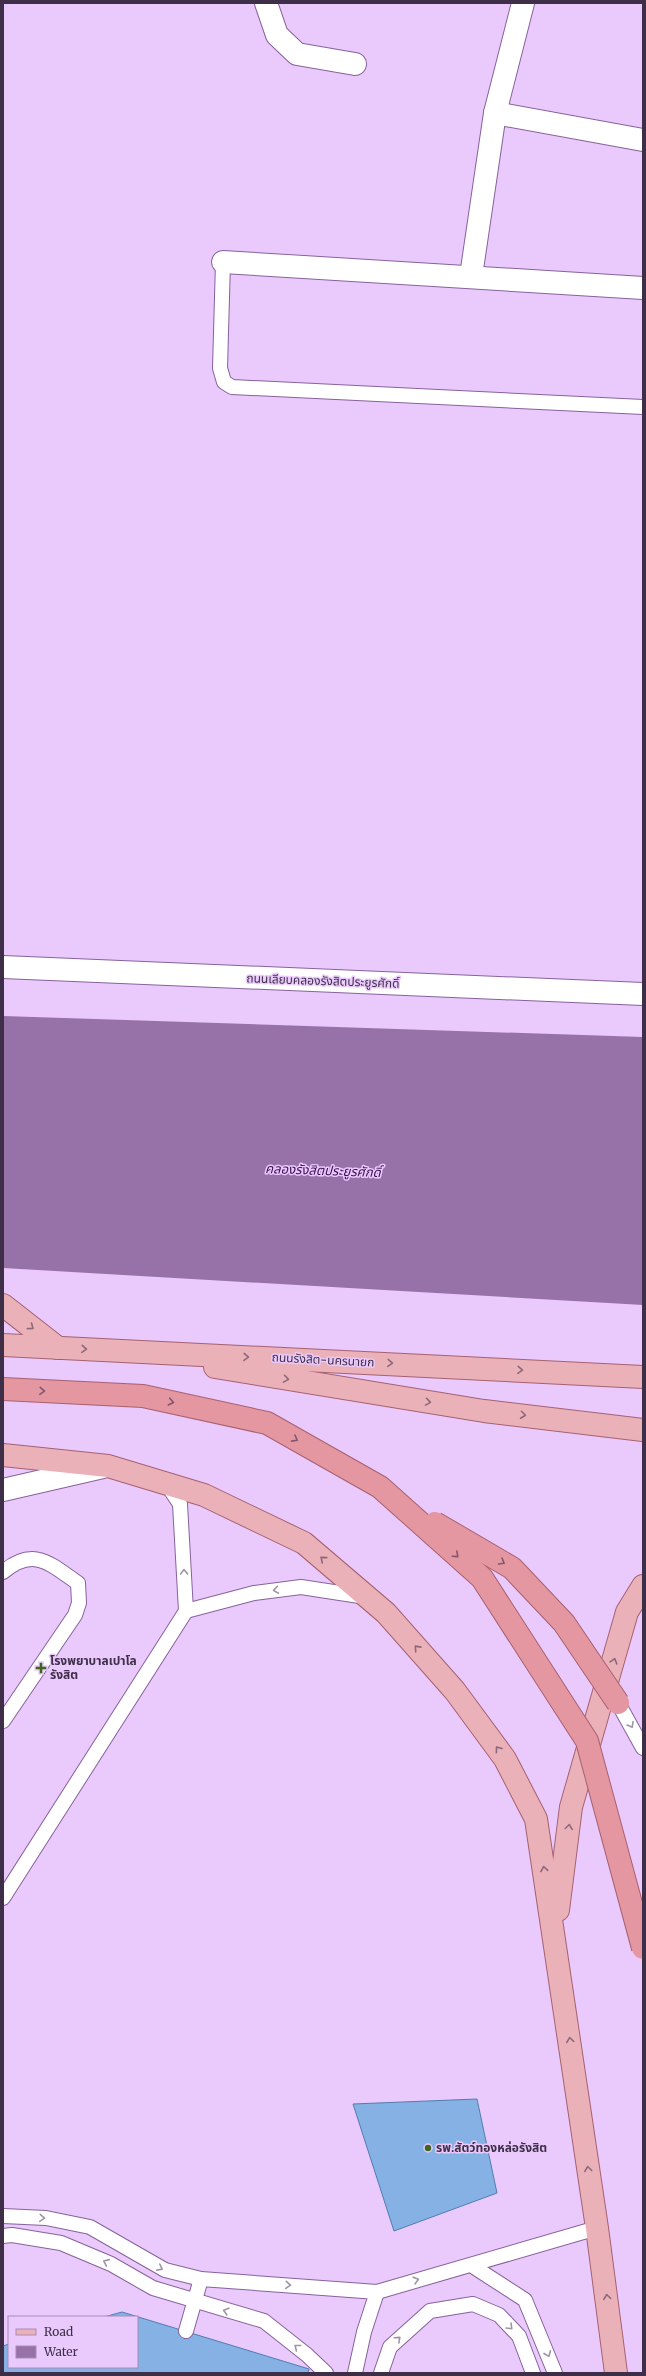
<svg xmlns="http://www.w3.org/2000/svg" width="646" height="2376" viewBox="0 0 646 2376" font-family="Merriweather,'Noto Sans Thai',serif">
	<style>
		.water { fill: #9672a9 }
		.building { fill: #85b1e5; stroke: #517db1 }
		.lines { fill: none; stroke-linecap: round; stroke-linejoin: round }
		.service-casing { stroke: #87629a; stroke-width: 16 }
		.minor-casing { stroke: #87629a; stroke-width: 24 }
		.tertiary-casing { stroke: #87629a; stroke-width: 24 }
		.primary-casing { stroke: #a56171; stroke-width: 24 }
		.service { stroke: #fff; stroke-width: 14 }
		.minor { stroke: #fff; stroke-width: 22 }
		.tertiary { stroke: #fff; stroke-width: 22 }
		.primary { stroke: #ebb1b8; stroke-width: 22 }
		.trunk-bridge-casing { stroke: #a56171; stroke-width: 24; stroke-linecap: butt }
		.trunk-bridge { stroke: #e497a0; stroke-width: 22 }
		.oneway { stroke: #8c697a }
		.oneway2 { stroke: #80586b }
		.oneway3 { stroke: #9e96a3 }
		.poi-dot { fill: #3f6520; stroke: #eacafc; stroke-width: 1.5 }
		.labels { text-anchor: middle; stroke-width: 3; stroke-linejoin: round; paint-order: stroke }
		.street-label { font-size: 12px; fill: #3e2e47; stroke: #eacafc }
		.poi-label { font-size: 12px; font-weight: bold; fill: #3e2e47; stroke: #eacafc; text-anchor: start }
		.water-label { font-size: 13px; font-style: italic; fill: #3e0e52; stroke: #eacafc }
	</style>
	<rect width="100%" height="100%" fill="#eacafc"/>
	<polygon class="water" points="3,1016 643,1037 643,1305 3,1268"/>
	<g class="building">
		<polygon points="477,2099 497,2193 394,2231 353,2104"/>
		<polygon points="122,2312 309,2369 308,2373 3,2373 3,2346 9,2344 9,2367 137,2367 137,2317 104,2317"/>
	</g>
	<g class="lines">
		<g class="service-casing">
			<g id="service">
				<polyline points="223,262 220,368 224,382 232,387 643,407"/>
				<path d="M3 1572C34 1546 50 1564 78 1583L79 1603 75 1615 3 1721"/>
				<polyline points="186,1611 254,1593 301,1587 366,1597"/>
				<polyline points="618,1703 643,1748"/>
				<polyline points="3,1898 186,1611 180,1504 166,1483"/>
				<polyline points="3,2216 46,2218 90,2227 165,2270 201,2279 377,2292 597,2228"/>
				<polyline points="3,2236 12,2235 61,2243 111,2264 153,2288 264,2321 307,2355 326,2373"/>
				<polyline points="471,2265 525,2300 555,2373"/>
				<polyline points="186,2331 201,2279"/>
				<polyline points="355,2373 364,2332 377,2292"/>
				<polyline points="381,2373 390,2347 430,2311 473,2304 499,2315 519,2336 533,2373"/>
			</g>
		</g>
		<g class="minor-casing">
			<g id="minor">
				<polyline points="266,3 277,35 297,54 355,64"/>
				<polyline points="495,113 643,140"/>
				<polyline points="223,262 643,288"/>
				<polyline points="471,276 495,113 523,3"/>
				<polyline points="3,1490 103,1467"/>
			</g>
		</g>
		<g class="tertiary-casing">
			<polyline id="tertiary" points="3,967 643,994"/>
		</g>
		<g class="primary-casing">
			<g id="primary">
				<polyline points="3,1305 58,1348"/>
				<polyline points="3,1345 643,1377"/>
				<polyline points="215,1367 484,1411 643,1430"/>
				<polyline points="3,1455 108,1466 204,1495 304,1543 386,1613 455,1691 505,1759 536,1819 597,2228 616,2373"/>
				<polyline points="558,1910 571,1807 627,1612 643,1586"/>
			</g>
		</g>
		<use href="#service" class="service"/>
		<use href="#minor" class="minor"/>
		<use href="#tertiary" class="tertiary"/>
		<use href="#primary" class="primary"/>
		<g class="trunk-bridge-casing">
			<g id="trunk-bridge">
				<polyline points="3,1389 143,1396 267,1423 380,1487 482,1578 587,1741 643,1948"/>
				<polyline points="435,1523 512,1568 564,1623 618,1703"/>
			</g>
		</g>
		<use href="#trunk-bridge" class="trunk-bridge"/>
	</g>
	<defs><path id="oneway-chevron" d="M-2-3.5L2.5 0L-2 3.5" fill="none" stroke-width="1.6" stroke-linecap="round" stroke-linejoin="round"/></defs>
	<g class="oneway">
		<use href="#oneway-chevron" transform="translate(31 1327) rotate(37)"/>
		<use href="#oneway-chevron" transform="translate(84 1349) rotate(4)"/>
		<use href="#oneway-chevron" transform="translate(246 1357) rotate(2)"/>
		<use href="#oneway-chevron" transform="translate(390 1363) rotate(3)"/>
		<use href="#oneway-chevron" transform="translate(520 1370) rotate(3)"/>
		<use href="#oneway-chevron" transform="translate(286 1379) rotate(9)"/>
		<use href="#oneway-chevron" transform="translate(428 1402) rotate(9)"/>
		<use href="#oneway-chevron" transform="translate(523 1415) rotate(7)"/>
		<use href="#oneway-chevron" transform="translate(323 1559) rotate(-140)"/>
		<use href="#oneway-chevron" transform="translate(417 1648) rotate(-132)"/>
		<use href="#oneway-chevron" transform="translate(614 1661) rotate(-74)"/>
		<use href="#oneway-chevron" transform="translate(498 1749) rotate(-126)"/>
		<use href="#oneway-chevron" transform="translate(569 1827) rotate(-82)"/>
		<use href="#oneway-chevron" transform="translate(544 1869) rotate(-99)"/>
		<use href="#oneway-chevron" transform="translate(570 2040) rotate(-98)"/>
		<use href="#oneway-chevron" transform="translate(588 2169) rotate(-98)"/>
		<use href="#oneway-chevron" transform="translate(607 2297) rotate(-98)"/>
	</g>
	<g class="oneway2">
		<use href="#oneway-chevron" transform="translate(42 1391) rotate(3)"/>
		<use href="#oneway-chevron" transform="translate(171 1402) rotate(12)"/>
		<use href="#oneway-chevron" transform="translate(295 1439) rotate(29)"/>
		<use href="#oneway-chevron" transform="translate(456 1555) rotate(42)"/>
		<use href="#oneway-chevron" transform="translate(502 1562) rotate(30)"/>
	</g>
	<g class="oneway3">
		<use href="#oneway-chevron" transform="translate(184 1572) rotate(-92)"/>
		<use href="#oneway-chevron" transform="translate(276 1590) rotate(172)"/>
		<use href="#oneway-chevron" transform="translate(631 1725) rotate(60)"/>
		<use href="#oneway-chevron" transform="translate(42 2218) rotate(4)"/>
		<use href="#oneway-chevron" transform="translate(106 2262) rotate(-156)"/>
		<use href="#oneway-chevron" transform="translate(160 2268) rotate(26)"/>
		<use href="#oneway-chevron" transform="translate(416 2280) rotate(-16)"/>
		<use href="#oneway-chevron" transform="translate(288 2285) rotate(4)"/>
		<use href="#oneway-chevron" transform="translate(226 2311) rotate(-164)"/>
		<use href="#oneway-chevron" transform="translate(510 2327) rotate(45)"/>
		<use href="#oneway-chevron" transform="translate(398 2339) rotate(-42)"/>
		<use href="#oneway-chevron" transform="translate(297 2347) rotate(-142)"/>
		<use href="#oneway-chevron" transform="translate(548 2354) rotate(68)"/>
	</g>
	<g class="poi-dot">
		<path d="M39 1662h4v4h4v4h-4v4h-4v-4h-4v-4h4z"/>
		<circle cx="428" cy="2148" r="4"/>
	</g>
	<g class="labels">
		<g class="street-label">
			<text transform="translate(323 981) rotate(2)" y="4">ถนนเลียบคลองรังสิตประยูรศักดิ์</text>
			<text transform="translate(323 1360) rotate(3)" y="4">ถนนรังสิต-นครนายก</text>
		</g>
		<g class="poi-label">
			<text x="50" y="1665">โรงพยาบาลเปาโล<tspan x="50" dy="14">รังสิต</tspan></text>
			<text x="436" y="2152">รพ.สัตว์ทองหล่อรังสิต</text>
		</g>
		<g class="water-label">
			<text transform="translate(323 1170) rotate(2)" y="5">คลองรังสิตประยูรศักดิ์</text>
		</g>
	</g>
	<rect width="646" height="2376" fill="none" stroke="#3e2e47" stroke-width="8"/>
	<rect x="8" y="2316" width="130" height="52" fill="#eacafc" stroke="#a58cb4"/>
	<rect x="16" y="2329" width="20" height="6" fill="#ebb1b8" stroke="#a58cb4"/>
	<text x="44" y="2336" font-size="12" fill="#3e2e47">Road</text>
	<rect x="16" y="2346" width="20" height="12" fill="#9672a9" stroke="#a58cb4"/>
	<text x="44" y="2356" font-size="12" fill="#3e2e47">Water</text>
</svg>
